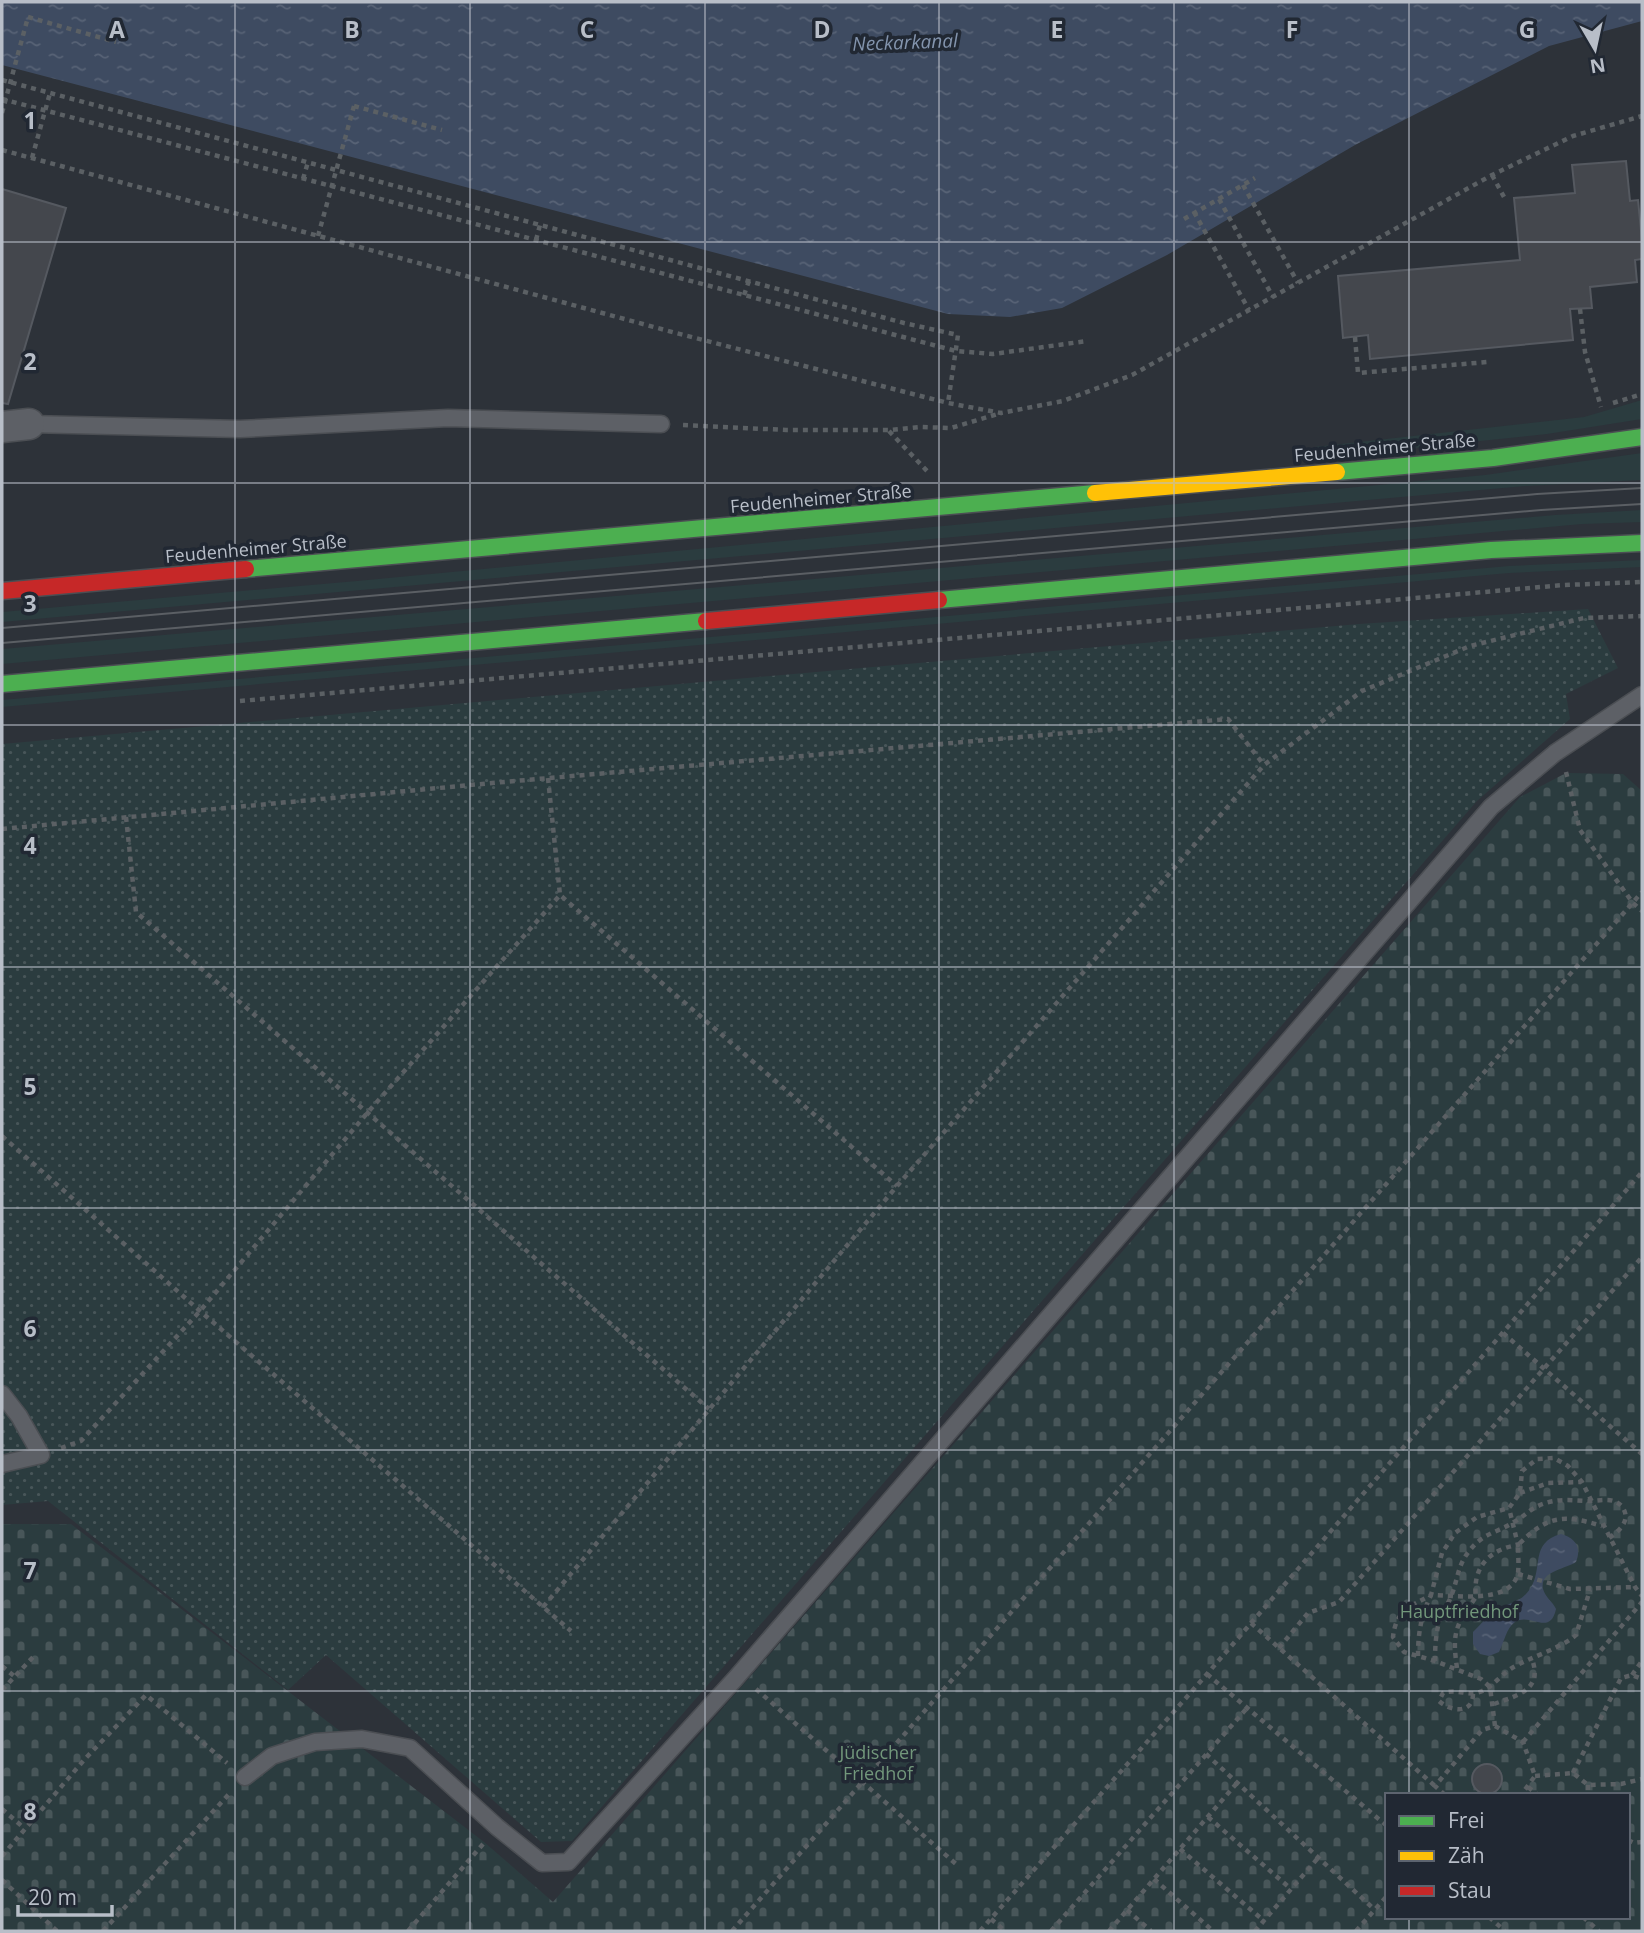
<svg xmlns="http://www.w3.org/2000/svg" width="1644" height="1933" viewBox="0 0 1644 1933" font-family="'Open Sans',sans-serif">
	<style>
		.grass { fill: #2b3c3f }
		.cemetery { fill: url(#cemetery-stones); fill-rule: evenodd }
		.garden { fill: url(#garden-dots) }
		.water { fill: url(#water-ripples) }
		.building { fill: #44474d; stroke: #555960; stroke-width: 2 }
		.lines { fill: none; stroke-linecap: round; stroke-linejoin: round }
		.lane-casing { stroke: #4b4e53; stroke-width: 19 }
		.street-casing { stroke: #4b4e53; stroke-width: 33 }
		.fast-casing { stroke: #4b4e53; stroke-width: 19 }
		.slow-casing { stroke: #4b4e53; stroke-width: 19 }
		.jam-casing { stroke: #4b4e53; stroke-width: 19 }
		.path { stroke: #5b6064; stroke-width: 4.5; stroke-dasharray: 5 5; stroke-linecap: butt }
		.lane { stroke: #5d6066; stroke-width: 16 }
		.street { stroke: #5d6066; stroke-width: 30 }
		.fast { stroke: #4caf50; stroke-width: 16 }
		.slow { stroke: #ffc107; stroke-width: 16 }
		.jam { stroke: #c62828; stroke-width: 16 }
		.tram { stroke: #5b5f64; stroke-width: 2 }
		.path-bridge { stroke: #5b6064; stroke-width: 4.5; stroke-dasharray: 5 5; stroke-linecap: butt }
		.grid { fill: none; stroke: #b8bec8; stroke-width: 2; stroke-opacity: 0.55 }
		.labels { text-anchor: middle; stroke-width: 7; stroke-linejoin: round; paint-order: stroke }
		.street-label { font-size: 18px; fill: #b8bec8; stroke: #212833 }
		.park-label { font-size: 18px; fill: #72977b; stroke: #212833 }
		.water-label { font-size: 19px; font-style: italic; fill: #8394ad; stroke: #212833 }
		.grid-label { font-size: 23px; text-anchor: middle; font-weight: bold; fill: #b8bec8; stroke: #212833; stroke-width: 7; stroke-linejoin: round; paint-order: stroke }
	</style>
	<defs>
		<pattern id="cemetery-stones" width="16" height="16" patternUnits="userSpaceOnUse" patternTransform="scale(1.75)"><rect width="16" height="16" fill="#2b3c3f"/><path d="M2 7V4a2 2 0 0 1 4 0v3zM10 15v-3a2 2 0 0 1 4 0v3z" fill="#485659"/></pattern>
		<pattern id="garden-dots" width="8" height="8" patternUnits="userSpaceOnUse" patternTransform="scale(1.75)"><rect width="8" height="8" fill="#2b3c3f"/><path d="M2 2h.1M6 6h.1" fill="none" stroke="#485659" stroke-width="1.8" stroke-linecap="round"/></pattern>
		<pattern id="water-ripples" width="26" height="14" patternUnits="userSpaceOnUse" patternTransform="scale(1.75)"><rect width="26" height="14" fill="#3e4b61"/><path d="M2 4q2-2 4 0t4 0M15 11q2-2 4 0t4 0" fill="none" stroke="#586376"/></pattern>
	</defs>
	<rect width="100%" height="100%" fill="#2d3239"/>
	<g class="grass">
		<polygon points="1642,400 1642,419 1547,434 1317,458 1314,447 1584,417"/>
		<polygon points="1642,453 1642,480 1525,486 2,622 2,612 357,581 1485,475"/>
		<polygon points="1642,510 1642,522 1582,524 2,664 2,649 1555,515"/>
		<polygon points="1642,560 1642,567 1509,573 2,707 2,700 1509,566"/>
	</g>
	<path class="cemetery" d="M1566 773 1623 774 1642 791V1931H2V1524H71L484 1842 553 1902 1520 797ZM1387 1795H1628V1917H1387Z"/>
	<polygon class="garden" points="1588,609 1618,668 1566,694 1570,719 1477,801 572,1841 541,1842 326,1655 288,1690 48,1501 2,1505 2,744 1359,624"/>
	<g class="water">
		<polygon points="2,2 1642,2 1642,21 1549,46 1355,145 1167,255 1062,308 1010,317 948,314 2,65"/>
		<path d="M1561 1534C1575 1538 1582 1547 1576 1562 1566 1569 1539 1571 1543 1589 1545 1597 1553 1602 1556 1609 1550 1637 1530 1612 1515 1622 1506 1628 1504 1643 1499 1652L1489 1656 1480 1654 1473 1644V1632C1479 1626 1486 1618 1493 1612 1506 1602 1519 1605 1530 1589 1544 1568 1529 1543 1561 1534Z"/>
	</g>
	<g class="building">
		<polygon points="1626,161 1630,201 1638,200 1642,241 1642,259 1635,260 1637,282 1590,287 1592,308 1570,309 1573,340 1370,359 1368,335 1343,338 1338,276 1520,260 1514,198 1575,193 1572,165"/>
		<polygon points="2,189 66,208 8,404 2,403"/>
		<circle cx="1487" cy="1779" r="15"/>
	</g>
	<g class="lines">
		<g class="lane-casing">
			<g id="lane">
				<polyline points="29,424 240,429 448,418 661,424"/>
				<polyline points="2,1394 19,1416 41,1455 2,1464"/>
				<polyline points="245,1777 272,1756 315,1742 362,1739 410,1748 497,1827 542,1863 568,1862 735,1679 1491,807 1555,753 1642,695"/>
			</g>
		</g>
		<g class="street-casing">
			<polyline id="street" points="2,427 29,424"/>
		</g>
		<g class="fast-casing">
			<g id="fast">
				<polyline points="1337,472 1493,458 1642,437"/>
				<polyline points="246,569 1095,493"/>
				<polyline points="939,600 1491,550 1642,543"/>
				<polyline points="2,684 706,621"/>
			</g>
		</g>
		<g class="slow-casing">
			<polyline id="slow" points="1095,493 1337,472"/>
		</g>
		<g class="jam-casing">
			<g id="jam">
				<polyline points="2,591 246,569"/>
				<polyline points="706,621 939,600"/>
			</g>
		</g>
		<g class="path">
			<polyline points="28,17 116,42"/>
			<polyline points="2,80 904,323 958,335 948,403"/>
			<polyline points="2,99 956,351 993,354 1087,341"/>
			<polyline points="354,106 442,130"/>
			<polyline points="2,150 676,333 948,403 1001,413 1063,401 1132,375 1492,175 1573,136 1642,116"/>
			<polyline points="32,158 50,93"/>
			<polyline points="1492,175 1504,197"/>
			<polyline points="303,179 308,162"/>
			<polyline points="1243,185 1298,283"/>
			<polyline points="1219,199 1273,297"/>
			<polyline points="1194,212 1249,310"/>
			<polyline points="1184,219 1255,178"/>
			<polyline points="536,240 540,225"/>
			<polyline points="744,295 749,281"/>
			<polyline points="1580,309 1585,352 1601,407"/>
			<polyline points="1355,337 1358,373 1487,362"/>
			<polyline points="1613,403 1642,394"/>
			<polyline points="683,425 786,430 889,430 921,427 951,428 1001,413"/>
			<polyline points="889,431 929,473"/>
			<polyline points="240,701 1564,585 1642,582"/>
			<polyline points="1566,772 1580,830 1633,903 1642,911"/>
			<polyline points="548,778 560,895"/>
			<polyline points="126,817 136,912 709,1409"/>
			<polyline points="2,829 492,783 1228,719 1264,765"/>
			<polyline points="2,1136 200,1311 571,1631"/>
			<polyline points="1503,1333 1642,1454"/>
			<polyline points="61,1448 81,1441 200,1311 368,1112 560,895 897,1186"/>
			<polyline points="1520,1493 1548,1483 1581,1482"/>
			<polyline points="1518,1574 1570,1589 1635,1587"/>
			<polyline points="543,1607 897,1186 1264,765 1362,691 1470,646 1584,618 1642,616"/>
			<polyline points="1251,1623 1435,1786"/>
			<polyline points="1279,1648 1308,1613 1339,1602 1642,1257"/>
			<path d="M1418 1656C1418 1633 1421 1616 1431 1595 1455 1595 1511 1605 1518 1573 1519 1564 1518 1554 1518 1545 1548 1515 1563 1514 1602 1526"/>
			<path d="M1435 1661C1435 1646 1436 1632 1440 1618 1443 1610 1449 1603 1452 1594 1458 1578 1458 1564 1470 1550 1483 1533 1499 1532 1514 1522 1522 1518 1528 1511 1536 1507 1553 1498 1570 1500 1588 1501 1600 1501 1615 1496 1623 1508 1631 1521 1619 1531 1609 1538"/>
			<polyline points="2,1666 14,1676"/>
			<path d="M1457 1668C1452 1633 1455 1626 1476 1597 1472 1567 1490 1549 1518 1545L1509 1508"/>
			<polyline points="1207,1674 1387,1826"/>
			<polyline points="1632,1675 1642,1661"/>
			<polyline points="756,1689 956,1864"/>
			<polyline points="2,1690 35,1655"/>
			<path d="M1473 1694C1473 1714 1451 1712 1439 1701L1443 1693C1457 1689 1466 1695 1476 1693 1491 1690 1499 1676 1512 1668 1528 1658 1564 1647 1576 1635L1590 1590"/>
			<path d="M1494 1704C1518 1695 1543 1690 1532 1659"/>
			<path d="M1495 1726 1490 1687 1481 1679 1435 1661 1404 1652 1393 1637C1396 1610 1410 1607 1431 1595L1442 1553 1455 1533 1477 1517 1509 1508 1520 1493 1522 1471 1537 1459 1554 1458 1568 1466 1582 1482 1635 1587 1642 1596"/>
			<polyline points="1523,1742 1642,1602"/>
			<polyline points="1206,1754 1375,1910"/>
			<polyline points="1573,1773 1621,1678 1632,1675 1642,1679"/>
			<polyline points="1535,1776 1573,1773 1588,1785 1621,1784 1642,1779"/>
			<polyline points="1588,1785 1588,1795"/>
			<polyline points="1528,1787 1538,1795"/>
			<polyline points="1445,1795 1435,1786 1482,1730 1495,1726 1523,1742 1535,1776 1521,1795"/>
			<polyline points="2,1809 24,1828"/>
			<polyline points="1208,1817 1291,1889"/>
			<polyline points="1628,1840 1634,1843 1642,1842"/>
			<polyline points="1180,1849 1264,1921"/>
			<polyline points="2,1856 84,1760 146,1695 227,1763"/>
			<polyline points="1154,1879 1213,1931"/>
			<polyline points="2,1880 57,1931"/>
			<polyline points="1127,1910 1151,1931"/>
			<polyline points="1489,1917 1505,1931"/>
			<polyline points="1583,1917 1599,1931"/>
			<polyline points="991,1919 1005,1931"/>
			<polyline points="103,1931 230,1793"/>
			<polyline points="408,1931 483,1844"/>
			<polyline points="732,1931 1642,892"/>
			<polyline points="980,1931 1207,1674 1642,1172"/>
			<polyline points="1051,1931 1247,1708"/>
			<polyline points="1109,1931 1237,1783"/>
			<polyline points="1255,1931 1318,1858"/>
			<polyline points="1356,1931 1387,1896"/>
		</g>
		<use href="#lane" class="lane"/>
		<use href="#street" class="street"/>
		<use href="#fast" class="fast"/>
		<use href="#slow" class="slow"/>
		<use href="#jam" class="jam"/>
		<g class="tram">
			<polyline points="2,628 1537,494 1642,488"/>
			<polyline points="2,643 1541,510 1642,504"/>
		</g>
		<g class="path-bridge">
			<polyline points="2,113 28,17"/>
			<polyline points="318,236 354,106"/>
		</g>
	</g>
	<path class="grid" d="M235 2V1931M470 2V1931M705 2V1931M939 2V1931M1174 2V1931M1409 2V1795M2 242H1642M2 483H1642M2 725H1642M2 967H1642M2 1208H1642M2 1450H1642M2 1691H1642M1409 1917V1931"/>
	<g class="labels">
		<g class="street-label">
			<text transform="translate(1385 448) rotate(-5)" y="6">Feudenheimer Straße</text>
			<text transform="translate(821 499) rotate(-5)" y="6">Feudenheimer Straße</text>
			<text transform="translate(256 549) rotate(-5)" y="6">Feudenheimer Straße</text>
		</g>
		<g class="park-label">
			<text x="1459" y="1618">Hauptfriedhof</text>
			<text x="878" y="1759">Jüdischer<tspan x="878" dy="21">Friedhof</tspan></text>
		</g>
		<g class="water-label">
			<text transform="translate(905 42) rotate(-2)" y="7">Neckarkanal</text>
		</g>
	</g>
	<g class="grid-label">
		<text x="117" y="38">A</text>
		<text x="352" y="38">B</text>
		<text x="587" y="38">C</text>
		<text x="822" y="38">D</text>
		<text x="1057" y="38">E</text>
		<text x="1292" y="38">F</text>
		<text x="1527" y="38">G</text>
		<text x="30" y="129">1</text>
		<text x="30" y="370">2</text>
		<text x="30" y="612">3</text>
		<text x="30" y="854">4</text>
		<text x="30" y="1095">5</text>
		<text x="30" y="1337">6</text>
		<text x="30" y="1579">7</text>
		<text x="30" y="1820">8</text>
	</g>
	<rect width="1644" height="1933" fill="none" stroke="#b8bec8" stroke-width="7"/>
	<rect x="1385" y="1793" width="245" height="126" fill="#212833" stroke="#5d646f" stroke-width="2"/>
	<rect x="1399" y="1816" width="35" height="10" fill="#4caf50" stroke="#5d646f" stroke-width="2"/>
	<text x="1448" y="1828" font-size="21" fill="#b8bec8">Frei</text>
	<rect x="1399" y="1851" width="35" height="10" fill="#ffc107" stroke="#5d646f" stroke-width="2"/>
	<text x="1448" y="1863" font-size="21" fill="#b8bec8">Zäh</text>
	<rect x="1399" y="1886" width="35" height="10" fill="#c62828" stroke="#5d646f" stroke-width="2"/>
	<text x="1448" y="1898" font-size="21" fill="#b8bec8">Stau</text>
	<g transform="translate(1595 49) rotate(171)" stroke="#212833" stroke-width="5" paint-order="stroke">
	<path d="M0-5L12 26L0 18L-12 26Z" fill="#b8bec8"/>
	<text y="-10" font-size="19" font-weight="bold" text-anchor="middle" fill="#b8bec8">N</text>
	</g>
	<path d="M18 1905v10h94v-10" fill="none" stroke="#b8bec8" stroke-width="3.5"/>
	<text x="28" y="1905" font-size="21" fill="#b8bec8" stroke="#212833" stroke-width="5" paint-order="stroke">20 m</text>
</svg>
